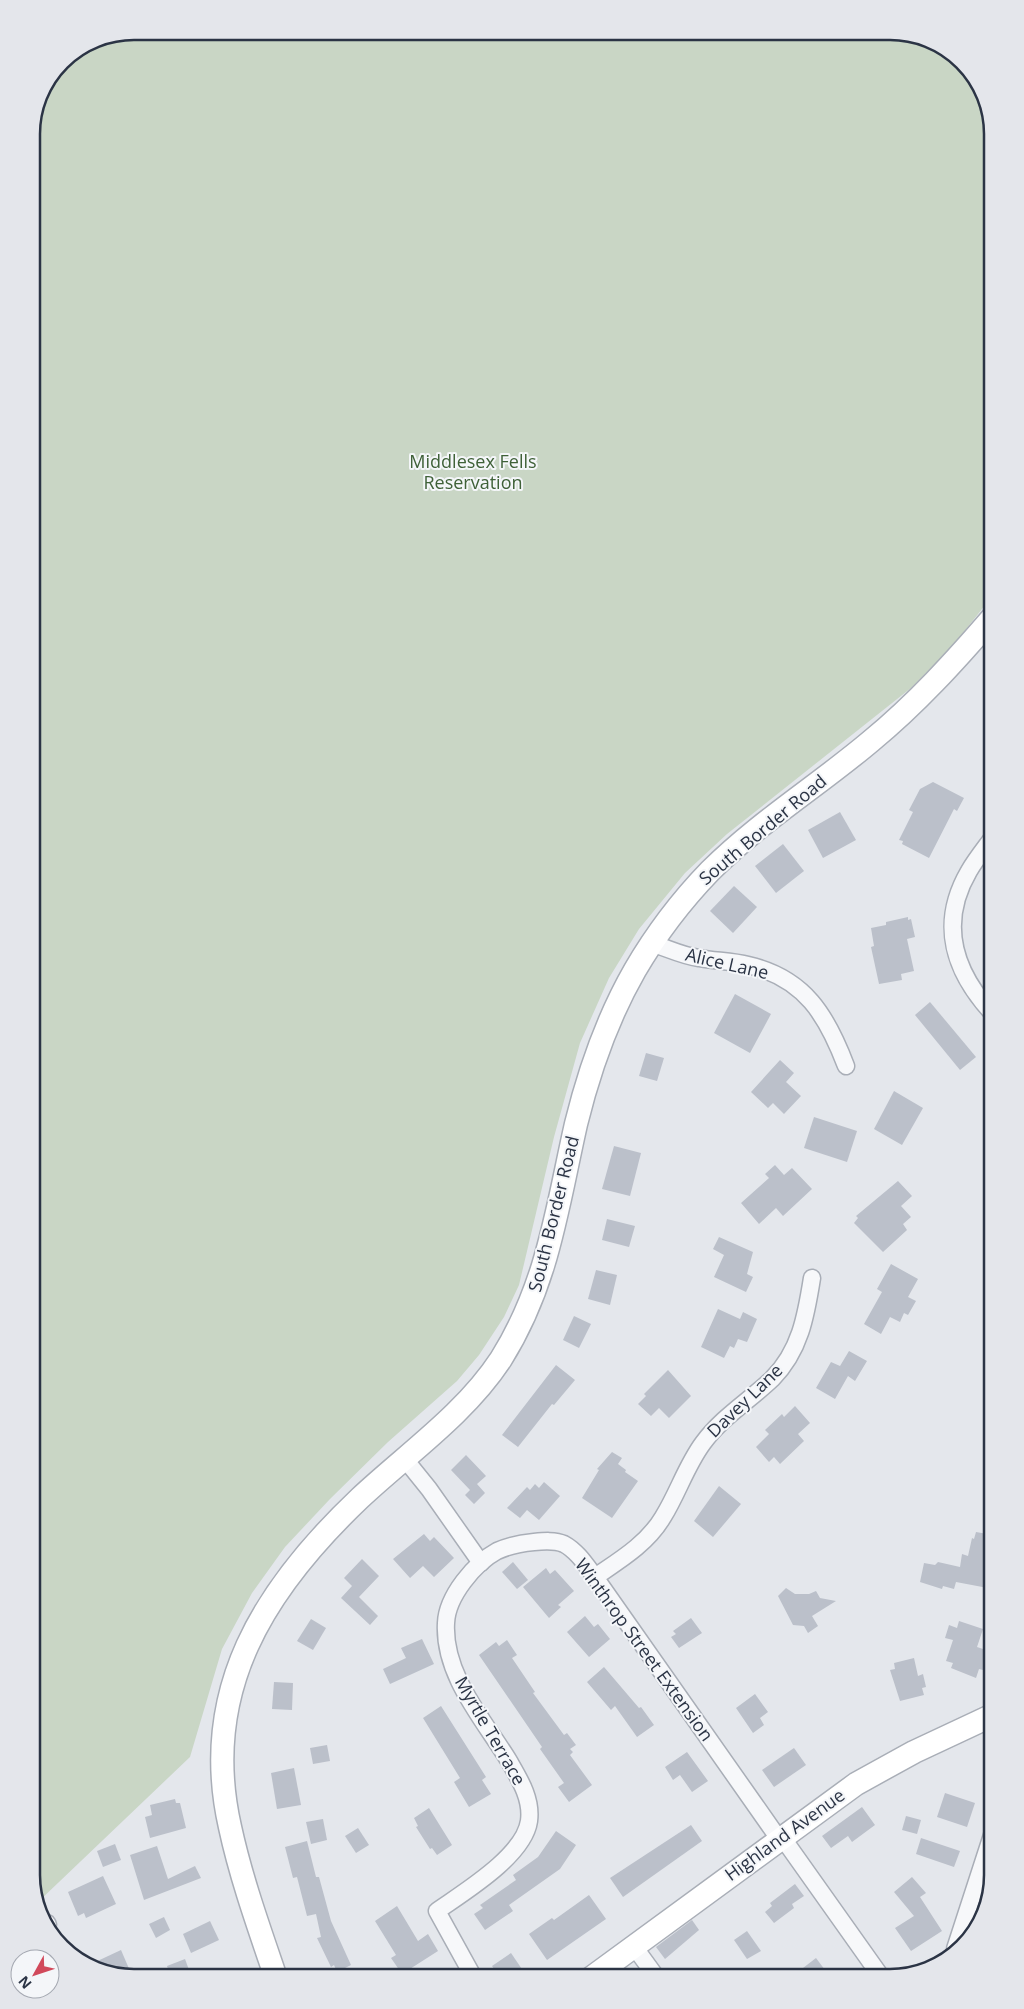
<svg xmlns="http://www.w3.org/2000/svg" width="1024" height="2009" viewBox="0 0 1024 2009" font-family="'Open Sans',sans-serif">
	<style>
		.green { fill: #c9d6c5 }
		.building { fill: #bbc0ca }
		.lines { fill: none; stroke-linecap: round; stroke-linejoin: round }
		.street-casing { stroke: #a9aeb7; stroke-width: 19 }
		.secondary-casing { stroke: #a9aeb7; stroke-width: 25 }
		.street { stroke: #f7f8fa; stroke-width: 16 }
		.secondary { stroke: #fff; stroke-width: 22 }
		.labels { text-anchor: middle; stroke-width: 4; stroke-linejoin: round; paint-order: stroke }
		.park-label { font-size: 18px; fill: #3f6138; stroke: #f4f6f9 }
		.street-label { font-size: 18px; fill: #2b3445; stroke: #f4f6f9 }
		.rim { fill: none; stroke: #2b3445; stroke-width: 2.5 }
	</style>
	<rect width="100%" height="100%" fill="#e4e7ec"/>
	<polygon class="green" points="134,31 897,31 952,52 985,95 993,134 993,595 952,647 911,688 727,834 685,873 639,929 609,978 580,1043 554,1137 519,1285 504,1317 479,1355 457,1381 388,1442 330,1499 285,1547 252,1593 222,1649 190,1757 37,1903 31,1875 31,128 39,95 62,61 95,39"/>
	<g class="building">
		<polygon points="933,782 964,798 957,811 954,809 929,858 902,844 903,841 899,840 913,812 909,810 920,789"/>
		<polygon points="840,812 856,840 823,858 808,830"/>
		<polygon points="783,844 804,871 776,893 755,866"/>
		<polygon points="734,886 757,907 733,933 710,911"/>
		<polygon points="908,917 908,920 911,919 915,937 907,939 914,971 901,974 902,980 879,984 871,947 874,946 871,928 886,925 886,922"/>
		<polygon points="735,994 771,1014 750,1053 714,1033"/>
		<polygon points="930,1002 976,1057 960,1070 915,1015"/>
		<polygon points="646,1053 664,1058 657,1081 639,1076"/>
		<polygon points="780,1060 794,1073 786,1082 801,1096 784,1114 773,1103 768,1108 751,1092"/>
		<polygon points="894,1091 923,1108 902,1145 874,1129"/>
		<polygon points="814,1117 857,1131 847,1162 804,1148"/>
		<polygon points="614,1146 641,1153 630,1196 602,1189"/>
		<polygon points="775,1165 784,1175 792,1168 812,1189 783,1216 776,1208 759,1224 741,1203 769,1178 765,1174"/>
		<polygon points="898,1181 912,1196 901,1206 911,1217 903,1224 907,1230 883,1252 854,1223 858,1218 856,1216"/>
		<polygon points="607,1219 635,1226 629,1247 602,1240"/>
		<polygon points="719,1237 753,1252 747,1274 753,1277 746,1292 714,1277 724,1255 713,1249"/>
		<polygon points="891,1264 918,1279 908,1297 916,1301 908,1315 904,1313 900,1322 890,1317 881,1334 864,1324 882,1292 877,1289"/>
		<polygon points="596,1270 617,1275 610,1305 588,1299"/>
		<polygon points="718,1309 740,1319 743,1312 757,1319 747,1342 738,1339 734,1348 730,1346 724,1358 701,1347"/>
		<polygon points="574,1316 591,1324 579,1348 563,1340"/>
		<polygon points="849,1351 867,1361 855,1381 848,1376 835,1399 816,1388 831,1362 840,1366"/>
		<polygon points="556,1365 575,1380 554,1405 552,1404 518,1447 502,1435"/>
		<polygon points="668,1370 691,1396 669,1418 659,1408 651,1416 638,1404 646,1396 644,1394"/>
		<polygon points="795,1406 810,1423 798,1434 804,1441 780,1464 774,1457 769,1462 756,1447 769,1434 765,1430 782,1414 784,1417"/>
		<polygon points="612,1452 622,1458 618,1464 626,1470 625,1472 638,1481 612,1518 582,1498 599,1470 597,1469"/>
		<polygon points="466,1455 486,1476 477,1484 485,1493 474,1504 465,1495 470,1490 451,1470"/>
		<polygon points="544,1482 560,1496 539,1520 527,1510 520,1518 507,1508 527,1487 530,1490 535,1484 539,1488"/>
		<polygon points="719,1486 741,1504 713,1537 694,1521"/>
		<polygon points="976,1532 993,1535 993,1589 956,1582 954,1589 943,1586 942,1589 920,1582 924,1563 935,1565 938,1562 960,1567 962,1554 968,1556 972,1538 974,1539"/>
		<polygon points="424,1534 430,1541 434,1537 454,1558 434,1577 423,1566 410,1578 393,1559"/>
		<polygon points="362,1559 379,1576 359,1597 378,1616 370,1625 341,1598 352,1586 344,1578"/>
		<polygon points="513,1562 528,1580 517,1589 502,1572"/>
		<polygon points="546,1568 550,1574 555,1570 574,1591 558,1605 561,1607 549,1618 523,1587"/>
		<polygon points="786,1588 795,1594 809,1594 816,1591 820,1598 836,1601 812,1616 818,1626 808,1633 804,1626 793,1625 778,1596"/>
		<polygon points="585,1616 594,1627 598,1624 610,1639 589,1657 567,1632"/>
		<polygon points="691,1618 702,1633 679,1648 671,1637 676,1634 673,1631"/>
		<polygon points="311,1619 326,1628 313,1650 297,1641"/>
		<polygon points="959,1621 983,1629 977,1647 989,1651 983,1670 979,1669 976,1678 951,1668 953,1663 946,1661 953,1640 945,1638 949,1625 957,1628"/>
		<polygon points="422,1639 434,1664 390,1684 383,1669 406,1658 401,1648"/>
		<polygon points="507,1640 517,1655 512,1658 535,1692 533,1693 564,1735 567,1733 576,1745 570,1749 573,1752 570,1755 592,1785 569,1802 558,1787 564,1783 540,1749 542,1747 479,1655 496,1642 499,1646"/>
		<polygon points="914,1658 918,1676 923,1674 926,1687 922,1688 924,1695 900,1701 890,1670 895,1669 894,1663"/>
		<polygon points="604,1667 639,1708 641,1707 654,1725 637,1737 615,1706 611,1710 587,1682"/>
		<polygon points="274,1682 293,1683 292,1710 272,1709"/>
		<polygon points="755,1694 768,1712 760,1718 764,1725 753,1733 736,1708"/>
		<polygon points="441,1706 486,1777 482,1780 491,1794 469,1807 454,1782 460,1778 423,1718"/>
		<polygon points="327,1745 330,1761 313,1764 310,1748"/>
		<polygon points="794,1748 806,1765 774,1787 762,1770"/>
		<polygon points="687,1752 708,1781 692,1792 680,1775 673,1780 665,1767"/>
		<polygon points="294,1768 301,1805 277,1809 271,1773"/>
		<polygon points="945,1793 975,1803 967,1827 937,1817"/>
		<polygon points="175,1799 176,1803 180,1803 186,1828 150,1838 145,1817 152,1815 150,1805"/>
		<polygon points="862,1807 875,1825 852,1842 848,1836 831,1848 822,1836"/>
		<polygon points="429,1808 452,1845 437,1855 432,1848 430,1849 416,1827 418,1826 414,1818"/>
		<polygon points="906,1816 921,1820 917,1834 902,1830"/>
		<polygon points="323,1819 327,1840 311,1844 306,1822"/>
		<polygon points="691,1825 702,1841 623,1897 610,1878"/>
		<polygon points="358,1828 369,1845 356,1853 345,1836"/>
		<polygon points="556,1831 576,1845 560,1869 509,1905 513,1911 485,1930 474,1914 483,1908 480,1905 516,1880 513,1875 538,1857"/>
		<polygon points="921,1838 960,1851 954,1867 916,1854"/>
		<polygon points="307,1841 316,1877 319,1877 331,1921 351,1965 337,1972 334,1965 331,1967 317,1938 321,1937 316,1914 307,1916 297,1877 293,1878 285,1847"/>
		<polygon points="115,1844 121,1860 103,1867 97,1851"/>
		<polygon points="157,1846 168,1879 195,1866 201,1878 144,1900 130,1855"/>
		<polygon points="103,1876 116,1904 86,1918 84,1913 78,1916 68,1892"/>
		<polygon points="912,1877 926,1893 920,1897 942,1931 911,1951 895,1928 914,1916 894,1892"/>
		<polygon points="795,1884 804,1896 792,1904 794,1908 774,1923 765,1912 772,1906 770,1903"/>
		<polygon points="589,1895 606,1919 547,1960 529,1934 552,1918 554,1920"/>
		<polygon points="397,1906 418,1941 428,1934 438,1951 402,1974 391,1958 396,1955 375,1921"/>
		<polygon points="164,1917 170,1930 156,1938 149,1924"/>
		<polygon points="692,1920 699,1930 665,1959 656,1947"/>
		<polygon points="210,1921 219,1940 191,1953 183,1934"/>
		<polygon points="747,1931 761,1951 747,1959 734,1940"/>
		<polygon points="121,1950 133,1978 91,1964"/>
		<polygon points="511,1953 528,1978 500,1978 492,1966"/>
		<polygon points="816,1958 831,1978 790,1978"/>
		<polygon points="185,1959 192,1978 171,1978 167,1966"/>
	</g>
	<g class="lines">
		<g class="street-casing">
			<g id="street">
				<path d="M651 943C667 948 683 956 699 958 715 961 732 961 748 965 805 978 827 1016 846 1066"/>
				<path d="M993 1014C954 972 938 924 969 871 976 859 985 848 993 837"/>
				<polyline points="404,1458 429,1489 481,1563"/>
				<path d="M595 1577C620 1560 647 1544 663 1517 678 1493 686 1466 703 1443 722 1417 749 1401 772 1379 800 1351 806 1316 812 1278"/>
				<polyline points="782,1837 882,1978"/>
				<polyline points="47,1923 48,1925"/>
				<polyline points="633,1945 657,1978"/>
				<polyline points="955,1949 993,1832"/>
				<path d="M474 1978 437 1911C464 1892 524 1856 529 1821 532 1799 520 1780 509 1761 484 1720 443 1675 446 1623 447 1596 475 1563 497 1551 508 1546 522 1543 534 1542 544 1541 555 1540 564 1544 577 1551 586 1565 595 1577L779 1839"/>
			</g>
		</g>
		<g class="secondary-casing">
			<g id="secondary">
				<path d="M276 1978C259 1928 241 1878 230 1827 199 1691 264 1589 360 1498 407 1454 465 1414 501 1359 548 1284 557 1208 576 1124 589 1071 608 1017 635 970 656 934 681 901 710 871 759 822 819 785 871 741 916 704 955 661 993 617"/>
				<polyline points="591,1978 856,1784 914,1752 993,1715"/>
			</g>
		</g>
		<use href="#street" class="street"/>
		<use href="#secondary" class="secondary"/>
	</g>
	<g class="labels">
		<g class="park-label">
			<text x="473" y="468">Middlesex Fells<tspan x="473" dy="21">Reservation</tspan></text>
		</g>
		<g class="street-label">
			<text transform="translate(763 830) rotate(-40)" y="6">South Border Road</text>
			<text transform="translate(727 964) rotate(13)" y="6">Alice Lane</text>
			<text transform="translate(554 1214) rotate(-76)" y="6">South Border Road</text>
			<text transform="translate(745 1401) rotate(-44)" y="6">Davey Lane</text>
			<text transform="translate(644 1650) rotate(54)" y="6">Winthrop Street Extension</text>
			<text transform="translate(490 1731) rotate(60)" y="6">Myrtle Terrace</text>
			<text transform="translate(785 1835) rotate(-36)" y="6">Highland Avenue</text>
		</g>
	</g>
	<path d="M0 0H1024V2009H0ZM134 40H890A94 94 0 0 1 984 134V1875A94 94 0 0 1 890 1969H134A94 94 0 0 1 40 1875V134A94 94 0 0 1 134 40Z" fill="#e4e6eb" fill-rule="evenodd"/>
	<path class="rim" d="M134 40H890A94 94 0 0 1 984 134V1875A94 94 0 0 1 890 1969H134A94 94 0 0 1 40 1875V134A94 94 0 0 1 134 40Z"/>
	<g transform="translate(35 1974) rotate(230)"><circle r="24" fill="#f4f6f9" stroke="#a4a8b1"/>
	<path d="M0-4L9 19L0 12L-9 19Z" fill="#d1495b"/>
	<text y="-8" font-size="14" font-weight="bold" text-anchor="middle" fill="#2b3445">N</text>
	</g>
</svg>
